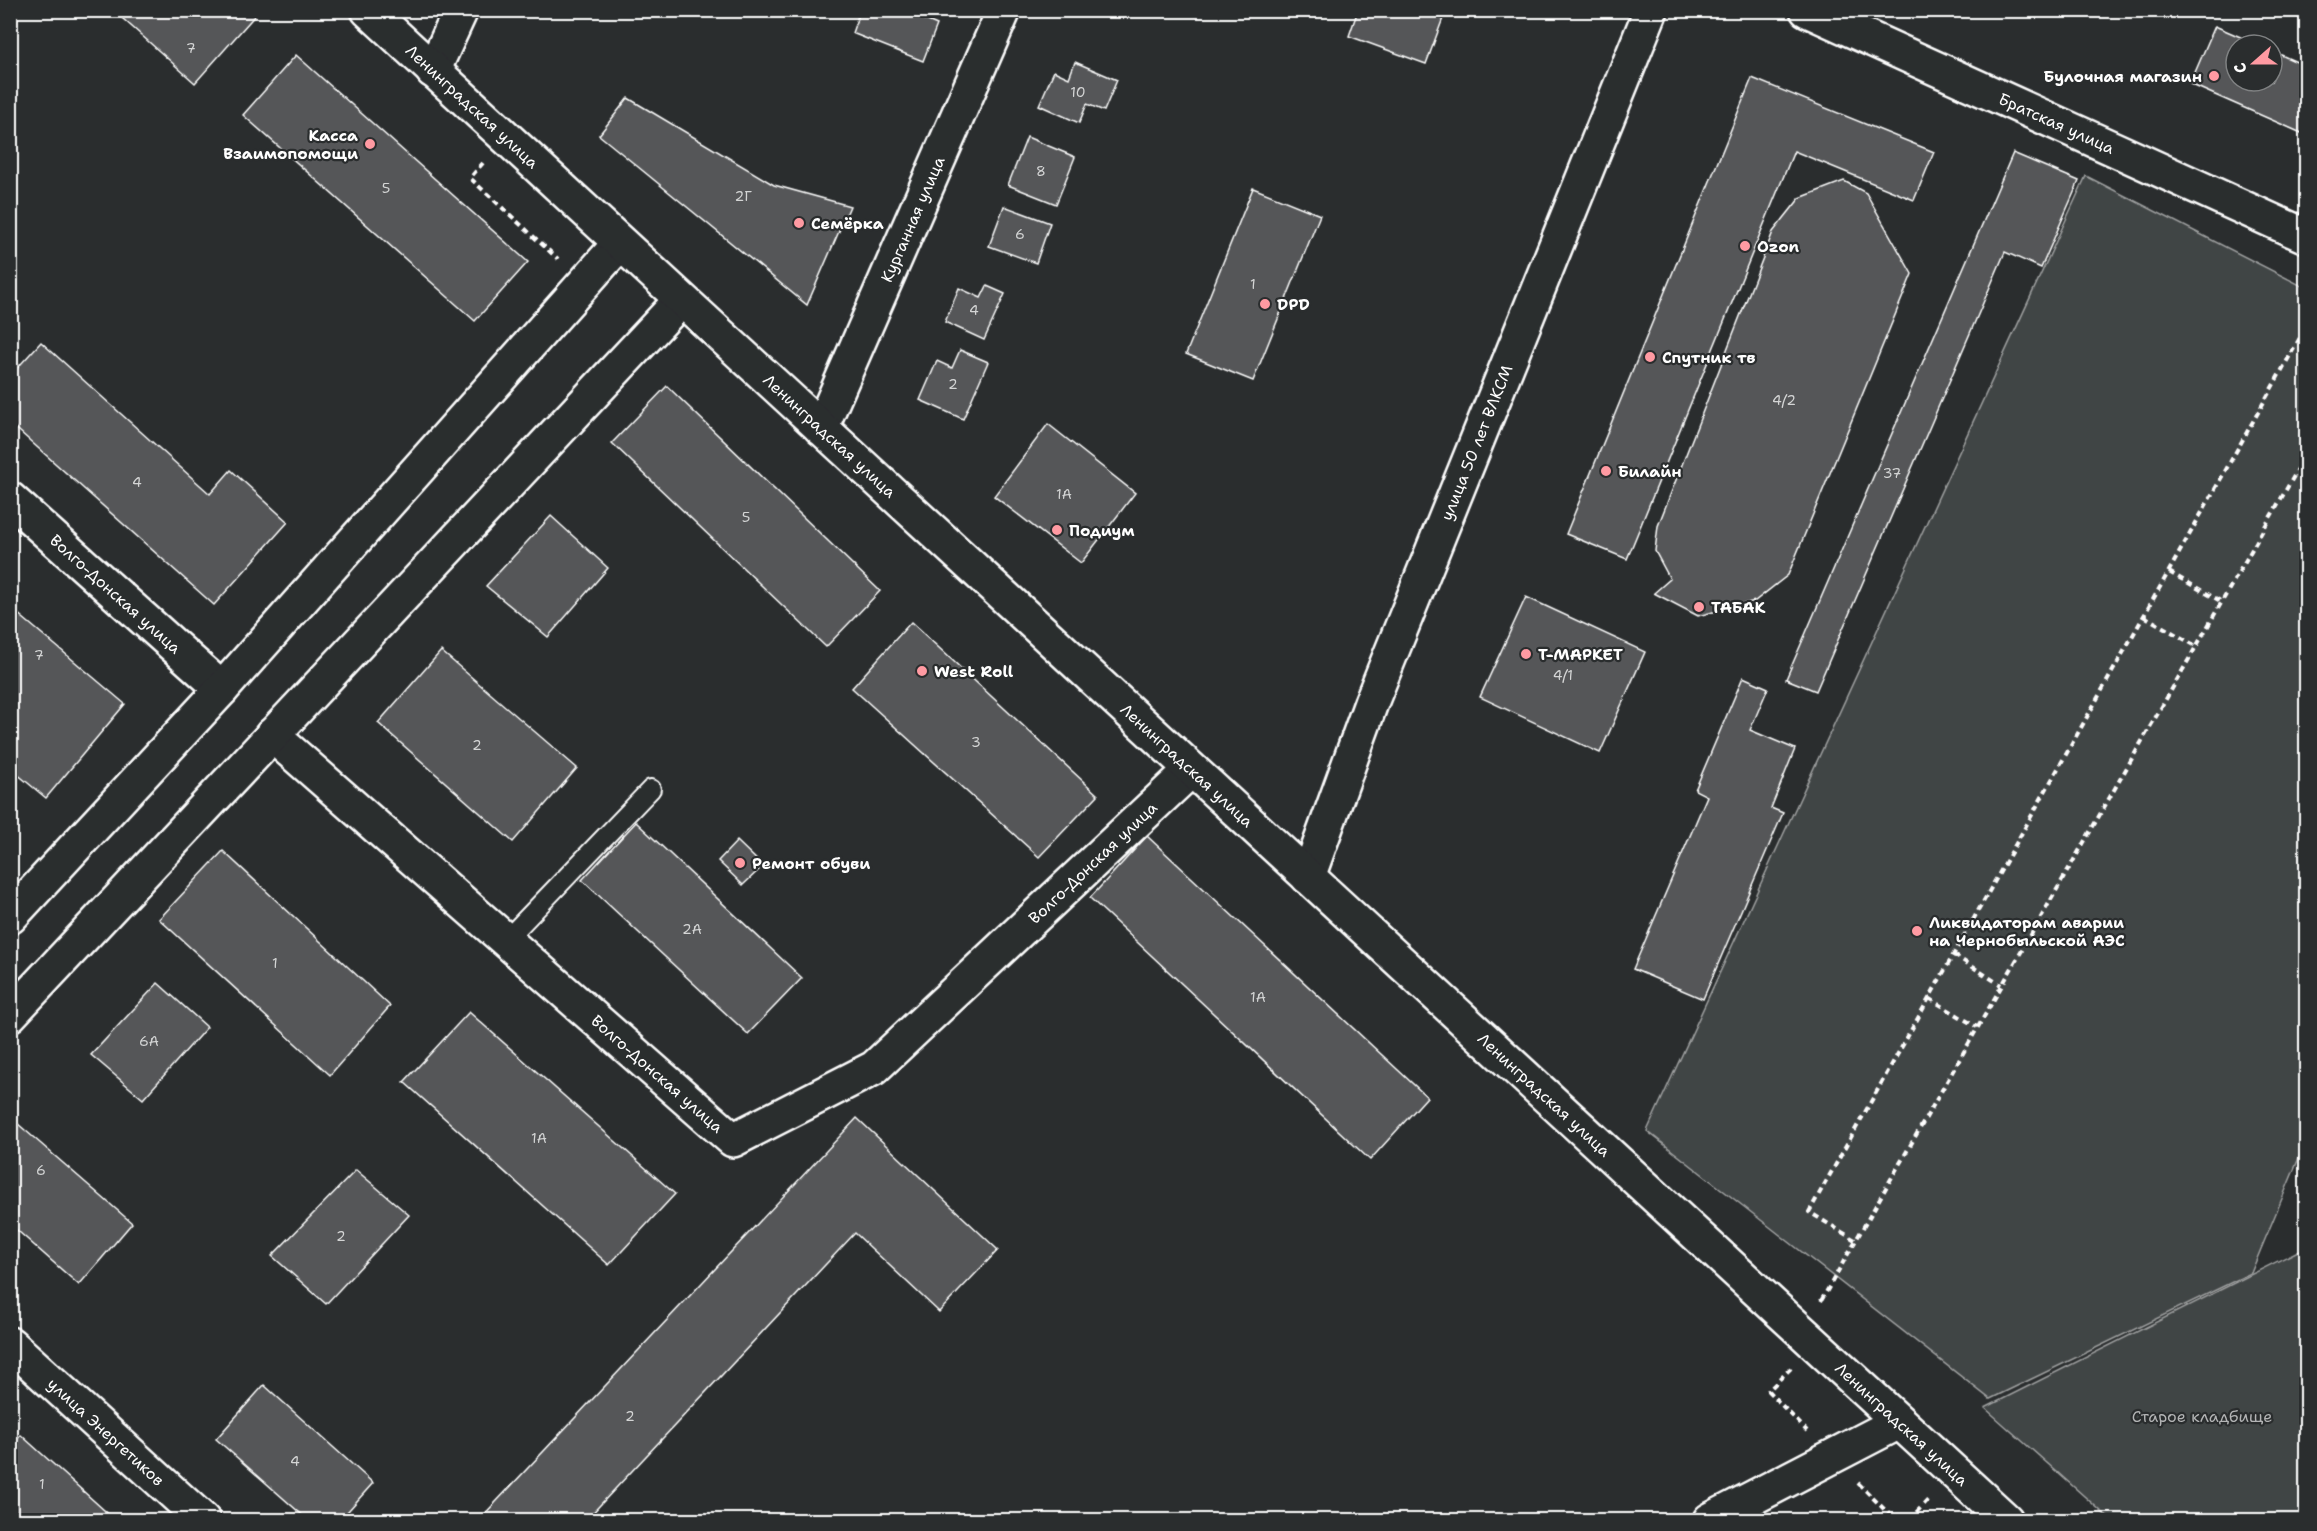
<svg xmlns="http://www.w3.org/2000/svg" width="2317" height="1531" viewBox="0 0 2317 1531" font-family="'Shantell Sans',sans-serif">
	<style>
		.green { fill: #414445; stroke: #a0a2a2; stroke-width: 1.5 }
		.building { fill: #555758; stroke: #fff; stroke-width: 1.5 }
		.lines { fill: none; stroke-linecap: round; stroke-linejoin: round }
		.lane-casing { stroke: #fff; stroke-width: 22 }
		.street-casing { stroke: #fff; stroke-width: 38 }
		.secondary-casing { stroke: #fff; stroke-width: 38 }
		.path { stroke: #fff; stroke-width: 4; stroke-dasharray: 6 4.5; stroke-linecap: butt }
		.lane { stroke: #2a2d2e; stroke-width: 18 }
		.street { stroke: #2a2d2e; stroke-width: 33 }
		.secondary { stroke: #2a2d2e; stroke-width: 33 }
		.poi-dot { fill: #ff9aa2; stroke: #2a2d2e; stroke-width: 2 }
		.labels { text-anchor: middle; stroke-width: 4.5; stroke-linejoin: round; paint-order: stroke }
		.number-label { font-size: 14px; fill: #d4d5d5 }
		.poi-label { font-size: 16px; font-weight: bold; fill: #fff; stroke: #2a2d2e; text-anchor: start }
		.street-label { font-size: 16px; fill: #fff; stroke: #2a2d2e }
		.park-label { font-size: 16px; fill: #b3b4b5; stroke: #2a2d2e }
	</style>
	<rect width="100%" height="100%" fill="#2a2d2e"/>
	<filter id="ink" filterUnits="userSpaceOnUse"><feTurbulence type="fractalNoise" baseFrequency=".0167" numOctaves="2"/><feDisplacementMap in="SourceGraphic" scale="12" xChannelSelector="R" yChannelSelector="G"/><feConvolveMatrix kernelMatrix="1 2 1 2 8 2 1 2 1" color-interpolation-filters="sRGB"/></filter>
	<g filter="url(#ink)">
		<g class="green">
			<polygon points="2086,176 2306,288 2306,1141 2251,1273 1990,1399 1647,1131"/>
			<polygon points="2306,1247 2306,1520 2111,1520 1985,1408"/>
		</g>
		<g class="building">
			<polygon points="113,10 254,10 257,13 195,83"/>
			<polygon points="860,10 902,10 937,25 923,61 852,33"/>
			<polygon points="1358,10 1446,10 1426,64 1349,36"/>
			<polygon points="2215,26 2259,45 2236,45 2236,81 2272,81 2272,51 2306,66 2306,135 2190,84"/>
			<polygon points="296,55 528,262 475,321 243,115"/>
			<polygon points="1075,62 1117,80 1104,111 1087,104 1079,123 1039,105 1054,71 1069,78"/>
			<polygon points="1752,78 1934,152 1914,200 1794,151 1627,559 1566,534"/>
			<polygon points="628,98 774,185 850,206 807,305 599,135"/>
			<polygon points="1027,137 1075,157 1056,204 1008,185"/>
			<polygon points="2013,153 2079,181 2041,268 2005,252 1816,691 1786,679"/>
			<polygon points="1844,181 1866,193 1912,274 1788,575 1755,601 1698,616 1654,593 1670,579 1655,551 1658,526 1773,232 1800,198"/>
			<polygon points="1253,188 1320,215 1253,381 1186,354"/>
			<polygon points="1004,206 1050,223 1036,263 989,246"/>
			<polygon points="987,286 1005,294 984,340 945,322 959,288 981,298"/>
			<polygon points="41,342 210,494 231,470 288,522 214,605 10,423 10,376"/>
			<polygon points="960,350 988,362 963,419 920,400 937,361 952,368"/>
			<polygon points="667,386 880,591 826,647 612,443"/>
			<polygon points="1048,424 1135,493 1081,563 994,496"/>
			<polygon points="551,516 608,568 548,637 486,586"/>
			<polygon points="1526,597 1645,652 1600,753 1480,697"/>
			<polygon points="10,607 125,704 46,798 10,768 10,712 13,709 10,707"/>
			<polygon points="911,622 1098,795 1039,857 852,688"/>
			<polygon points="441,651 577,768 513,842 378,723"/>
			<polygon points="1743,677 1768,688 1750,730 1795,749 1771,808 1783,813 1703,999 1633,969 1707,796 1695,790"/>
			<polygon points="636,822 802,978 748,1034 582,880"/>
			<polygon points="1147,836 1427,1097 1370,1160 1090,898"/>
			<polygon points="737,841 763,866 743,885 718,861"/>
			<polygon points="223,851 390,1006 330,1075 159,919"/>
			<polygon points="158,983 207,1027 143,1099 91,1055"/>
			<polygon points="469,1012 675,1194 609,1265 404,1082"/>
			<polygon points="10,1117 132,1223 79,1285 10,1224"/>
			<polygon points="857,1118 998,1250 939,1312 855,1233 586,1520 479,1520"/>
			<polygon points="356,1170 409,1215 326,1304 272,1256"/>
			<polygon points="264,1385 373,1483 340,1520 308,1520 216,1439"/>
			<polygon points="21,1435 115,1520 10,1520 10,1447"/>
		</g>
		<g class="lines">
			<g class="lane-casing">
				<polyline id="lane" points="506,940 651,789"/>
			</g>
			<g class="street-casing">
				<g id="street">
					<path id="s1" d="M1807 10 2306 236"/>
					<polyline points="433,71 461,10"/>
					<path id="s2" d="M821 428 1004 10"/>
					<path id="s3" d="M10 499 222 689"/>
					<path id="s4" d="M272 735 733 1140 874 1068 1191 770"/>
					<path id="s5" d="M1308 877 1371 703 1651 10"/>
					<polyline points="10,917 222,689 620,243"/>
					<polyline points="10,1015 681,300"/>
					<path id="s6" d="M10 1344 203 1520"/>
				</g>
			</g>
			<g class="secondary-casing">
				<g id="secondary">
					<path id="s7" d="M368 10 2006 1520"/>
					<polyline points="1710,1520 1899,1422"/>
				</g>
			</g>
			<g class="path">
				<polyline points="483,163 470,178 558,259"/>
				<polyline points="2169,572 2222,602"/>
				<polyline points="2144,616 2196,646"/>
				<polyline points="1954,955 2001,985"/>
				<polyline points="1929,998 1977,1027"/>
				<polyline points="1855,1240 1809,1212 2306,327"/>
				<polyline points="1821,1301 2306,455"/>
				<polyline points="1791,1368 1768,1391 1807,1431"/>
				<polyline points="1858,1483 1895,1520"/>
				<polyline points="1909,1520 1929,1499"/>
			</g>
			<use href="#lane" class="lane"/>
			<use href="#street" class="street"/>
			<use href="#secondary" class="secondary"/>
		</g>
	</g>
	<g class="poi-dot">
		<circle cx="2214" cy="76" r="6"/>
		<circle cx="370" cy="144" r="6"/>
		<circle cx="799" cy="223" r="6"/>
		<circle cx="1745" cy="246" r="6"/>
		<circle cx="1265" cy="304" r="6"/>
		<circle cx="1650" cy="357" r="6"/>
		<circle cx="1606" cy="471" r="6"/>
		<circle cx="1057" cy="530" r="6"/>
		<circle cx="1699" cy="607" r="6"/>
		<circle cx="1526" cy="654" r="6"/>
		<circle cx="922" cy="671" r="6"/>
		<circle cx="740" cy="863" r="6"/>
		<circle cx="1917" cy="931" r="6"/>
	</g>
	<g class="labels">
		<g class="number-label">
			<text x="191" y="53">7</text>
			<text x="1078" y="97">10</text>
			<text x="1041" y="176">8</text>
			<text x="386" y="193">5</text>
			<text x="743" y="201">2Г</text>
			<text x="1020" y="239">6</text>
			<text x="1253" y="289">1</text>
			<text x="974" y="315">4</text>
			<text x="953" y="389">2</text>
			<text x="1784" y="405">4/2</text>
			<text x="1892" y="478">37</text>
			<text x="137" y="487">4</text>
			<text x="1064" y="499">1А</text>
			<text x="746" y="522">5</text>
			<text x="39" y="660">7</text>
			<text x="1563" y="680">4/1</text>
			<text x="976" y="747">3</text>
			<text x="477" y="750">2</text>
			<text x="692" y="934">2А</text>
			<text x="275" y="968">1</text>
			<text x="1258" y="1002">1А</text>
			<text x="149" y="1046">6А</text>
			<text x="539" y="1143">1А</text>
			<text x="41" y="1175">6</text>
			<text x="341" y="1241">2</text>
			<text x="630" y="1421">2</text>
			<text x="295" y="1466">4</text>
			<text x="42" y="1489">1</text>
		</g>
		<g class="poi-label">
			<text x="2202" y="82" text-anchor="end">Булочная магазин</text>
			<text x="358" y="141" text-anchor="end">Касса<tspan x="358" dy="18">Взаимопомощи</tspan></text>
			<text x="811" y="229">Семёрка</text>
			<text x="1757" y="252">Ozon</text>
			<text x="1277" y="310">DPD</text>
			<text x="1662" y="363">Спутник тв</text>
			<text x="1618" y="477">Билайн</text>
			<text x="1069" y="536">Подиум</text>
			<text x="1711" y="613">ТАБАК</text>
			<text x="1538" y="660">Т-МАРКЕТ</text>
			<text x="934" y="677">West Roll</text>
			<text x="752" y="869">Ремонт обуви</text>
			<text x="1929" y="928">Ликвидаторам аварии<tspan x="1929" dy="18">на Чернобыльской АЭС</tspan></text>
		</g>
		<g class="street-label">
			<text dy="6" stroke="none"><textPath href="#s7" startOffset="142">Ленинградская улица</textPath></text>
			<text dy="6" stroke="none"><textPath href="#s1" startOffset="274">Братская улица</textPath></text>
			<text dy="6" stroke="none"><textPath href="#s2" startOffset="228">Курганная улица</textPath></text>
			<text dy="6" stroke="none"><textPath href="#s7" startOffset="628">Ленинградская улица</textPath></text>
			<text dy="6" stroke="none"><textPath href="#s5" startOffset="466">улица 50 лет ВЛКСМ</textPath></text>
			<text dy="6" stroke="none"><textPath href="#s3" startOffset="142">Волго-Донская улица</textPath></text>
			<text dy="6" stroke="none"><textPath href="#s7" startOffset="1114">Ленинградская улица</textPath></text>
			<text dy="6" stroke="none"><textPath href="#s4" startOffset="1072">Волго-Донская улица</textPath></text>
			<text dy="6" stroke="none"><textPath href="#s4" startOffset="513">Волго-Донская улица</textPath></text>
			<text dy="6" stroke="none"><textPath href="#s7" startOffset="1600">Ленинградская улица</textPath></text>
			<text dy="6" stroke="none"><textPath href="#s7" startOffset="2086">Ленинградская улица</textPath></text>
			<text dy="6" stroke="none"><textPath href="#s6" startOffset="130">улица Энергетиков</textPath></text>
		</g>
		<g class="park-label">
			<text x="2202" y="1422">Старое кладбище</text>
		</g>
	</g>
	<rect width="2317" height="1531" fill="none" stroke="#2a2d2e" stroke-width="36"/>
	<rect x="18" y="18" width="2281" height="1495" fill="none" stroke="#fff" stroke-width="2" filter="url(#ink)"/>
	<g transform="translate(2254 63) rotate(249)"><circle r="28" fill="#2a2d2e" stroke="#7f8182" stroke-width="1.5"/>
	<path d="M0-4.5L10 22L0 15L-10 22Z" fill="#ff9aa2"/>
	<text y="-9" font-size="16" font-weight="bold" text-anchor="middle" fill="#ffffff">С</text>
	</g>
</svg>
